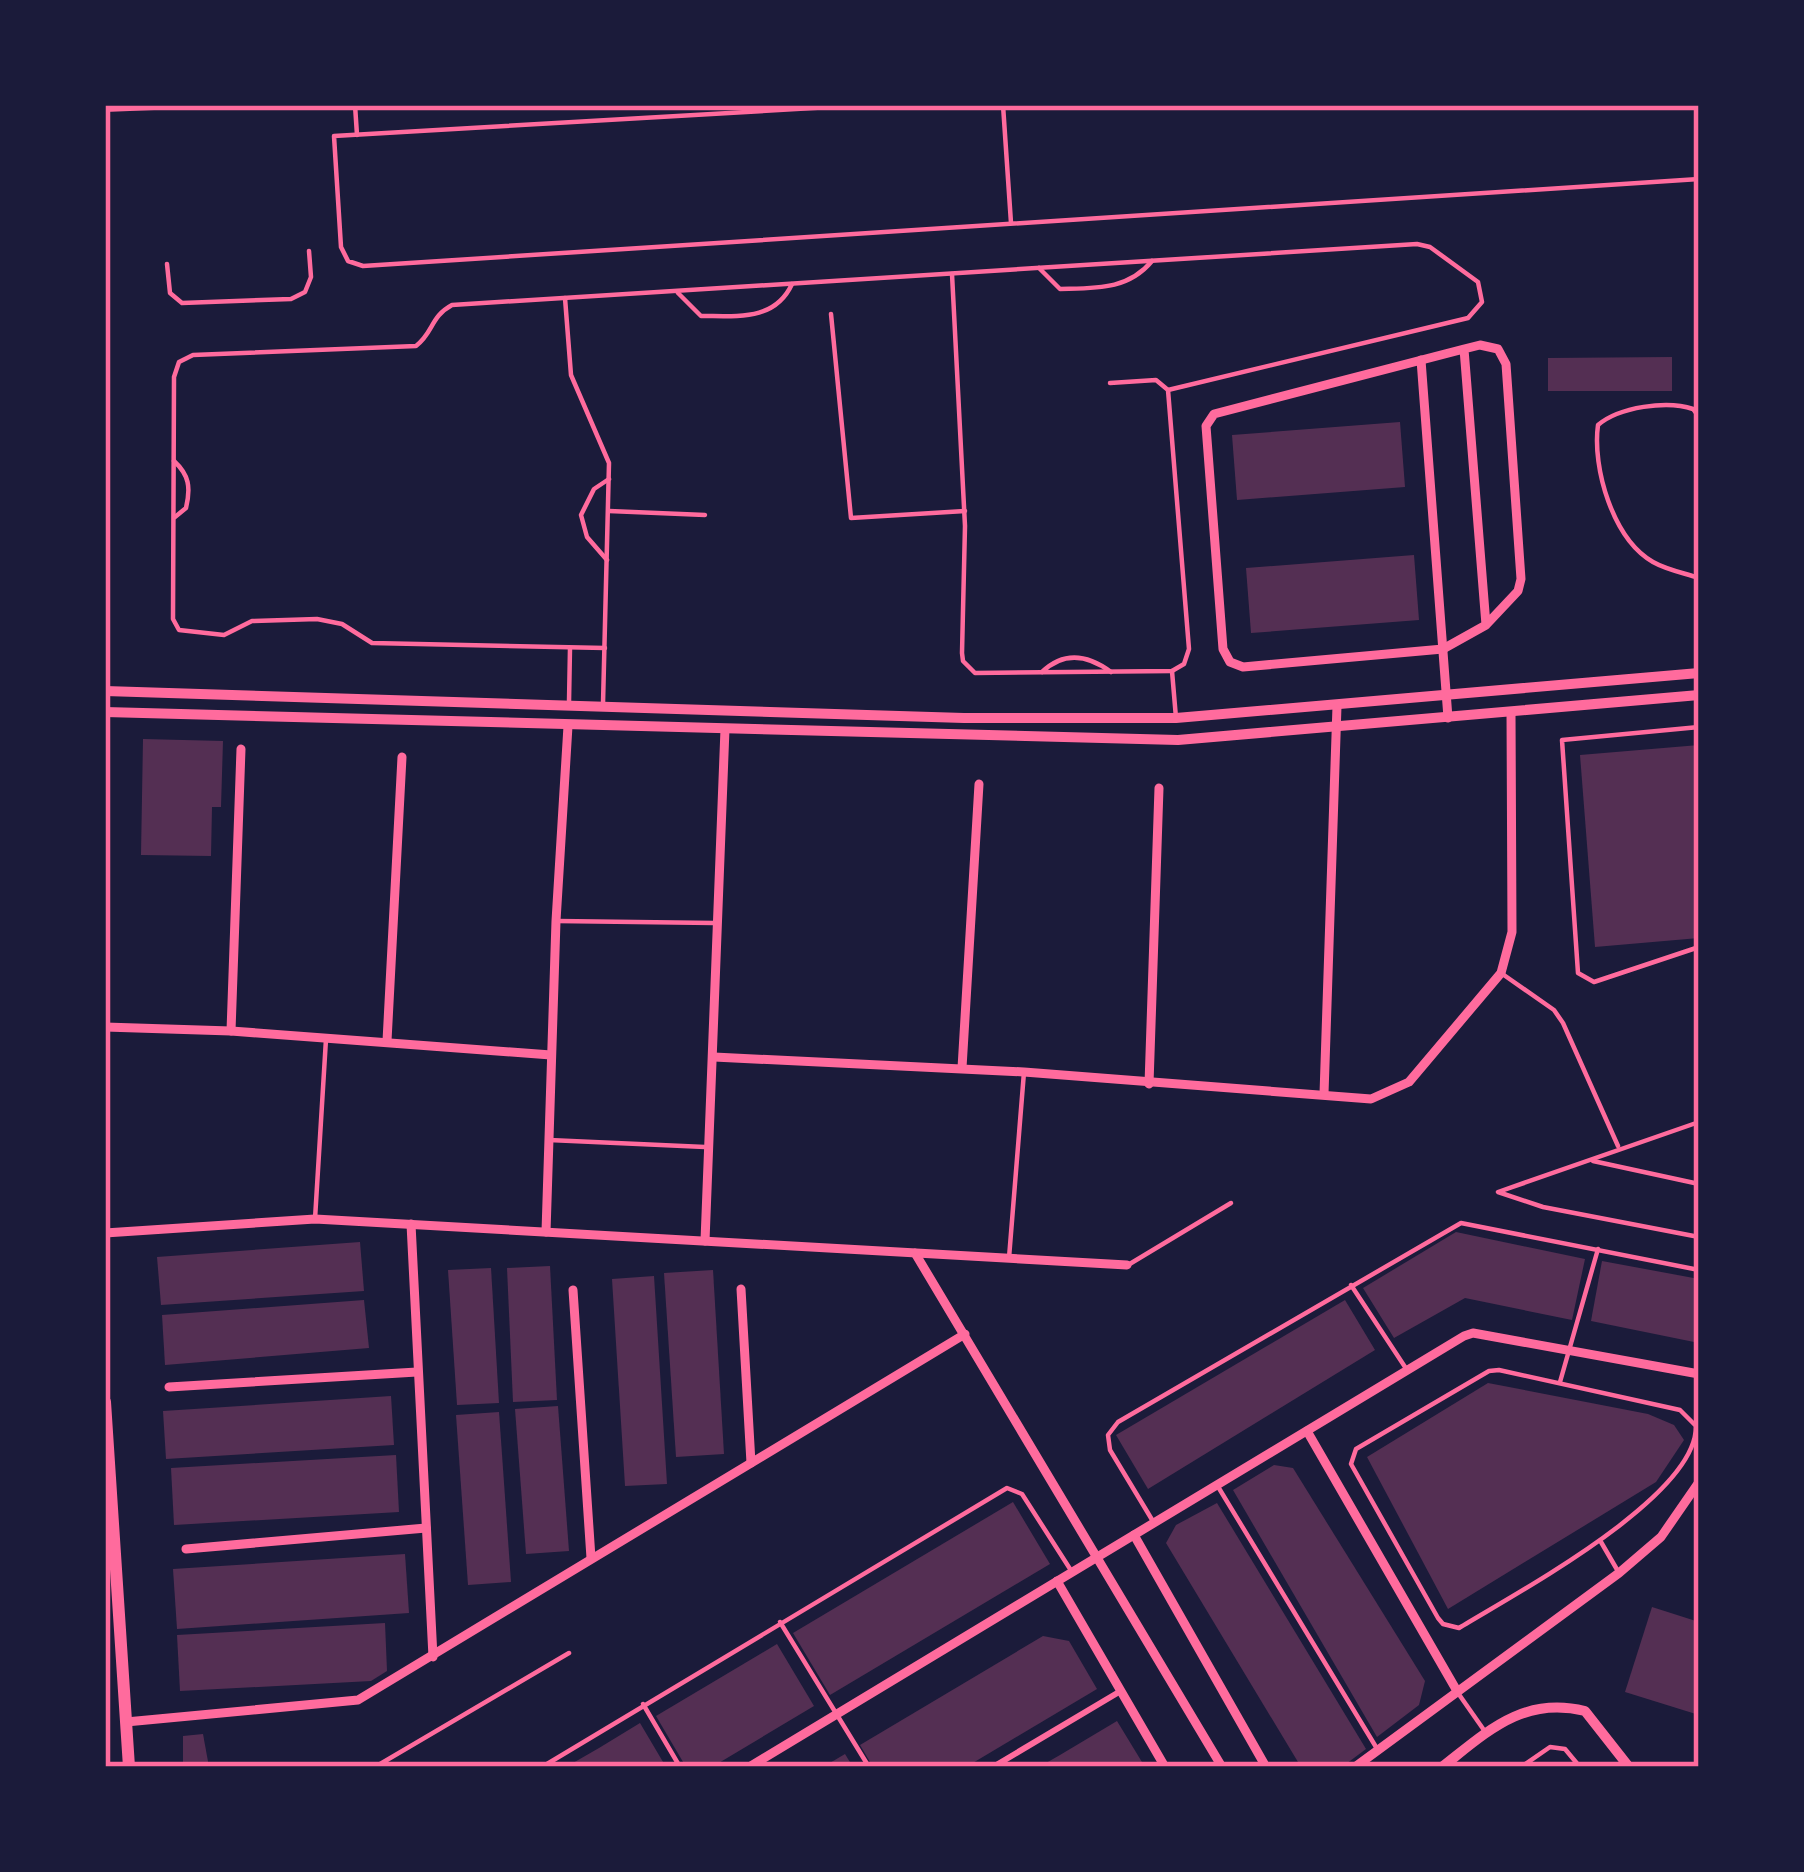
<svg xmlns="http://www.w3.org/2000/svg" width="1804" height="1872" viewBox="0 0 1804 1872" font-family="'Roboto Condensed',sans-serif">
	<style>
		.building { fill: #542f53 }
		.lines { fill: none; stroke-linecap: round; stroke-linejoin: round }
		.service { stroke: #ff6b9d; stroke-width: 4.5 }
		.pedestrian { stroke: #ff6b9d; stroke-width: 6 }
		.minor { stroke: #ff6b9d; stroke-width: 9 }
		.tertiary { stroke: #ff6b9d; stroke-width: 10 }
		.secondary { stroke: #ff6b9d; stroke-width: 12 }
		.neatline { fill: none; stroke: #ff6b9d; stroke-width: 4.5 }
	</style>
	<rect width="100%" height="100%" fill="#1b1b3a"/>
	<g class="building">
		<polygon points="1672,357 1672,391 1548,391 1548,358"/>
		<polygon points="1400,422 1405,487 1237,500 1232,435"/>
		<polygon points="1414,555 1419,620 1251,633 1246,568"/>
		<polygon points="143,739 223,741 221,807 212,807 211,856 141,855"/>
		<polygon points="1699,745 1699,938 1595,947 1580,755"/>
		<polygon points="1456,1232 1585,1259 1572,1320 1465,1298 1394,1338 1363,1288"/>
		<polygon points="360,1242 364,1291 161,1305 157,1257"/>
		<polygon points="1602,1261 1699,1279 1699,1343 1591,1321"/>
		<polygon points="550,1266 557,1400 513,1402 507,1268"/>
		<polygon points="491,1268 499,1403 457,1405 448,1270"/>
		<polygon points="713,1270 724,1454 676,1457 664,1273"/>
		<polygon points="654,1276 667,1484 625,1486 612,1279"/>
		<polygon points="364,1300 369,1348 165,1365 162,1315"/>
		<polygon points="1345,1300 1375,1350 1148,1489 1116,1435"/>
		<polygon points="1488,1383 1648,1414 1674,1425 1684,1440 1656,1482 1448,1609 1367,1457"/>
		<polygon points="391,1396 394,1445 166,1459 163,1411"/>
		<polygon points="558,1406 569,1551 526,1554 515,1409"/>
		<polygon points="499,1412 511,1582 468,1585 456,1415"/>
		<polygon points="396,1455 399,1512 174,1525 171,1468"/>
		<polygon points="1274,1465 1293,1468 1425,1681 1419,1705 1377,1737 1233,1490"/>
		<polygon points="1013,1502 1050,1564 830,1695 793,1633"/>
		<polygon points="1217,1503 1366,1749 1342,1767 1301,1767 1166,1543 1176,1525"/>
		<polygon points="405,1554 409,1613 177,1629 173,1569"/>
		<polygon points="1652,1607 1699,1622 1699,1715 1625,1692"/>
		<polygon points="385,1623 387,1671 371,1681 180,1691 177,1635"/>
		<polygon points="1043,1636 1069,1641 1097,1689 966,1767 873,1767 860,1745"/>
		<polygon points="777,1644 814,1706 712,1767 686,1767 656,1716"/>
		<polygon points="1117,1721 1145,1767 1039,1767 1060,1755"/>
		<polygon points="640,1723 666,1767 566,1767 599,1748"/>
		<polygon points="203,1734 209,1767 183,1767 183,1736"/>
		<polygon points="845,1754 853,1767 823,1767"/>
	</g>
	<g class="lines">
		<g class="service">
			<polyline points="355,105 357,135"/>
			<polyline points="865,105 334,136 341,247 348,261 363,266 1699,179"/>
			<polyline points="1003,105 1011,223"/>
			<polyline points="167,264 170,293 182,303 291,299 305,292 311,277 309,251"/>
			<path d="M1039 268 1060 289C1096 288 1128 290 1152 261"/>
			<polyline points="952,274 965,526 962,653 963,661 975,673 1172,671 1184,664 1189,649 1168,390 1156,380 1110,383"/>
			<path d="M678 293 701 316C738 316 775 321 792 284"/>
			<polyline points="565,298 571,375 609,463 603,704"/>
			<polyline points="831,314 851,518 965,511"/>
			<path d="M1699 417 1693 409C1667 400 1619 407 1598 425 1592 468 1613 539 1653 562 1667 570 1684 573 1699 578"/>
			<path d="M174 461C189 475 191 487 186 508L175 517"/>
			<polyline points="609,511 705,515"/>
			<polyline points="607,560 587,537 581,515 594,489 609,479"/>
			<path d="M605 648 372 643 342 624 317 619 252 621 224 635 179 630 173 619 174 377 179 362 193 355 416 346C434 332 430 317 452 305L1417 244 1430 247 1478 282 1482 302 1468 318 1168 390"/>
			<polyline points="1172,671 1176,718"/>
			<path d="M1042 672C1064 651 1088 655 1111 672"/>
			<polyline points="569,702 570,648"/>
			<polyline points="1699,727 1562,740 1578,973 1594,982 1699,947"/>
			<polyline points="557,921 714,923"/>
			<polyline points="1501,973 1554,1010 1563,1023 1618,1146"/>
			<polyline points="1699,1122 1498,1192 1543,1207 1699,1237"/>
			<polyline points="549,1140 705,1147"/>
			<polyline points="1593,1161 1699,1184"/>
			<polyline points="315,1219 326,1039"/>
			<polyline points="1009,1258 1024,1072"/>
			<polyline points="1128,1265 1231,1203"/>
			<polyline points="1351,1285 1407,1370"/>
			<path d="M1499 1370 1680 1410 1696 1426C1697 1497 1516 1593 1459 1628L1443 1624 1438 1618 1351 1464 1356 1449 1489 1371Z"/>
			<polyline points="1560,1382 1598,1249"/>
			<polyline points="1217,1485 1376,1747"/>
			<polyline points="1154,1523 1110,1450 1108,1435 1118,1422 1461,1223 1699,1270"/>
			<polyline points="1601,1542 1619,1573"/>
			<polyline points="780,1622 869,1767"/>
			<polyline points="1458,1693 1486,1733"/>
			<polyline points="643,1704 680,1767"/>
			<polyline points="375,1767 569,1653"/>
			<polyline points="542,1767 1007,1488 1022,1494 1072,1572"/>
			<polyline points="1521,1767 1550,1747 1565,1749 1580,1767"/>
		</g>
		<polyline class="pedestrian" points="993,1767 1119,1692"/>
		<g class="minor">
			<polyline points="1464,349 1480,345 1498,349 1506,364 1521,579 1518,591 1486,625 1443,649 1243,667 1230,662 1223,649 1206,426 1214,414 1464,349 1486,625"/>
			<polyline points="1421,360 1448,718"/>
			<polyline points="105,1027 231,1031 551,1055"/>
			<polyline points="231,1031 241,749"/>
			<polyline points="387,1041 402,757"/>
			<polyline points="714,1057 1024,1072 1371,1099 1409,1082 1501,973 1512,932 1511,712"/>
			<polyline points="962,1068 979,784"/>
			<polyline points="1149,1084 1159,788"/>
			<polyline points="1324,1094 1337,706"/>
			<polyline points="411,1224 433,1657"/>
			<polyline points="546,1232 556,921 568,726"/>
			<polyline points="105,1233 315,1219 1127,1265"/>
			<polyline points="705,1241 725,729"/>
			<polyline points="915,1253 1222,1767"/>
			<polyline points="741,1289 751,1463"/>
			<polyline points="573,1290 591,1558"/>
			<polyline points="169,1387 417,1372"/>
			<polyline points="1307,1431 1457,1691"/>
			<polyline points="1134,1535 1266,1767"/>
			<polyline points="186,1549 426,1528"/>
			<polyline points="1057,1581 1165,1767"/>
			<polyline points="126,1722 358,1700 965,1334"/>
			<polyline points="749,1767 1464,1336 1473,1333 1699,1374"/>
			<polyline points="1355,1767 1619,1573 1661,1537 1699,1482"/>
		</g>
		<g class="tertiary">
			<polyline points="105,107 154,105"/>
			<polyline points="105,691 964,718 1176,718 1699,673"/>
			<polyline points="105,712 1178,740 1699,695"/>
			<path d="M1442 1767C1488 1731 1523 1696 1585 1711L1629 1767"/>
		</g>
		<polyline class="secondary" points="105,1402 129,1767"/>
	</g>
	<rect width="1804" height="1872" fill="none" stroke="#1b1b3a" stroke-width="216"/>
	<rect x="108" y="108" width="1588" height="1656" class="neatline"/>
</svg>
